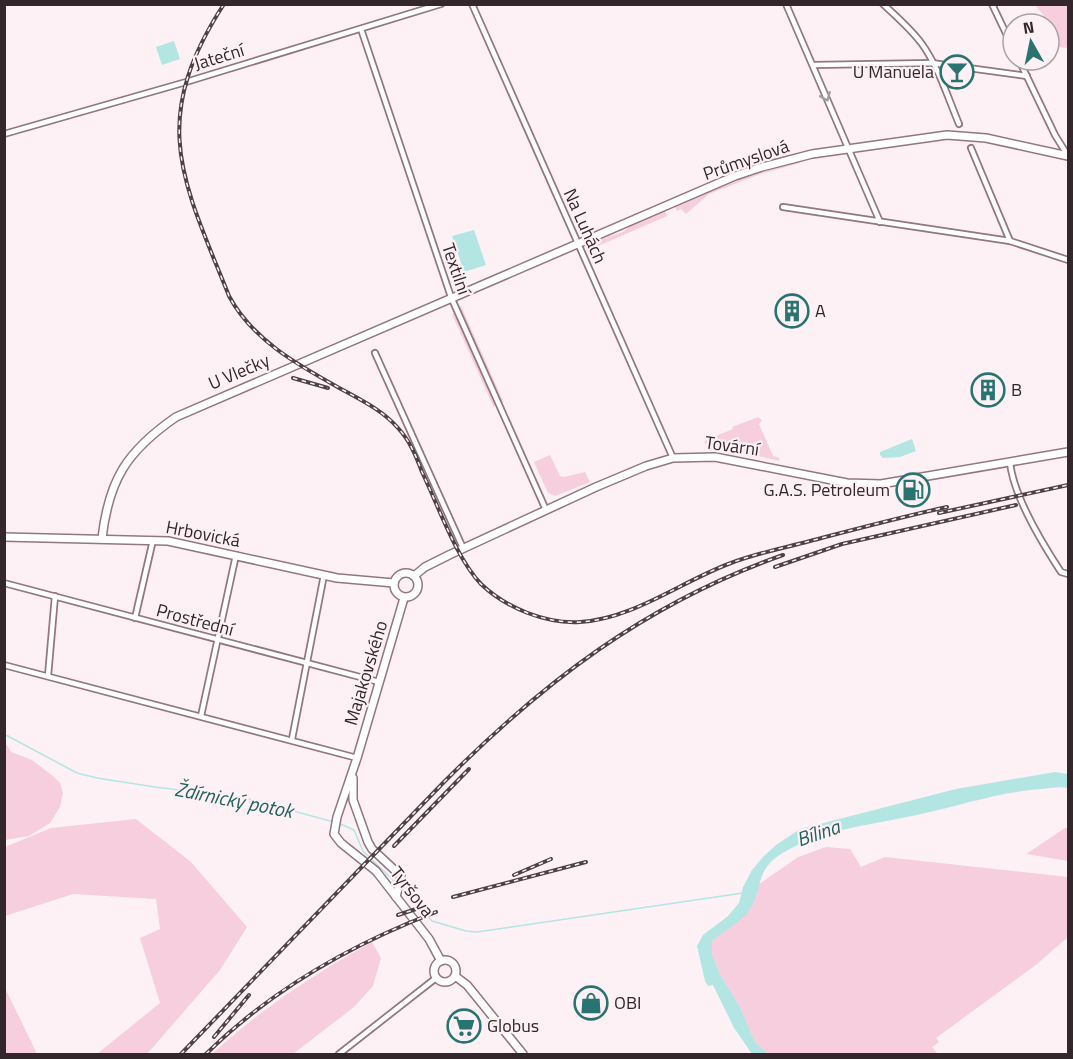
<svg xmlns="http://www.w3.org/2000/svg" width="1073" height="1059" viewBox="0 0 1073 1059" font-family="'Titillium Web',sans-serif">
	<style>
		.green { fill: #f6cedd }
		.water { fill: #b3e5e2 }
		.lines { fill: none; stroke-linecap: round; stroke-linejoin: round }
		.stream { stroke: #b3e5e2; stroke-width: 1.5 }
		.street-casing { stroke: #937681; stroke-width: 8 }
		.secondary-casing { stroke: #937681; stroke-width: 10 }
		.street { stroke: #fff; stroke-width: 4.5 }
		.secondary { stroke: #fff; stroke-width: 7 }
		.rail-casing { stroke: #4e4246; stroke-width: 4 }
		.rail { stroke: #fef1f5; stroke-width: 1.5; stroke-dasharray: 4.5; stroke-linecap: butt }
		.oneway { stroke: #a39ea0 }
		.labels { text-anchor: middle; stroke-width: 4.5; stroke-linejoin: round; paint-order: stroke }
		.street-label { font-size: 18px; fill: #33272b; stroke: #fef1f5 }
		.poi-label { font-size: 18px; fill: #33272b; stroke: #fef1f5; text-anchor: start }
		.water-label { font-size: 20px; font-style: italic; fill: #216260; stroke: #fef1f5 }
	</style>
	<rect width="100%" height="100%" fill="#fef1f5"/>
	<g class="green">
		<polygon points="1035,5 1068,5 1068,48 1049,46 1049,37 1053,27"/>
		<polygon points="799,162 800,163 758,175 709,194 686,214 681,209 677,211 675,206 741,179"/>
		<polygon points="665,210 667,216 587,251 586,246 588,243 623,232 634,223"/>
		<polygon points="461,306 504,403 501,401 459,307"/>
		<polygon points="455,313 495,405 494,408 452,314"/>
		<polygon points="758,417 762,420 759,424 773,456 778,457 780,461 704,443 706,440 733,429 732,427"/>
		<polygon points="550,455 560,476 564,477 585,472 590,482 555,496 548,493 534,462"/>
		<polygon points="5,742 11,752 32,760 53,776 60,783 63,793 60,807 50,823 29,836 5,840"/>
		<polygon points="136,819 191,862 247,927 220,970 147,1054 97,1054 160,1003 140,938 160,929 156,899 73,894 5,916 5,847 51,828"/>
		<polygon points="1065,828 1068,828 1068,861 1026,854"/>
		<path d="M826 847 850 849 861 867 885 857 1068 877V937L1037 964 936 1038 939 1042 932 1047 938 1054H768L755 1042 740 1007 720 974 712 954V941C732 925 756 912 758 885L798 857Z"/>
		<path d="M372 942 381 958 373 986 354 1007 293 1054H212C261 1009 314 974 372 942Z"/>
		<polygon points="4,988 5,988 37,1054 5,1054"/>
	</g>
	<g class="water">
		<polygon points="174,41 180,59 162,65 156,47"/>
		<polygon points="474,230 486,265 464,272 452,236"/>
		<polygon points="912,439 916,451 900,457 883,458 880,455 880,452"/>
		<path d="M1055 772 1068 774V788C1060 786 1050 788 1041 789 1000 792 961 805 921 814 874 825 822 828 781 854 753 872 764 891 748 912 739 923 723 932 712 941V954L720 974 740 1007 755 1042 768 1054H752L734 1028 713 985 708 986 705 981 697 946 703 935 728 916 739 903 743 887 752 870 763 857 776 845 800 829 956 789Z"/>
	</g>
	<g class="lines">
		<g class="stream">
			<polyline points="4,734 77,773 97,778 155,787 245,798 334,822"/>
			<polyline points="338,823 354,830 363,851 395,882"/>
			<polyline points="401,887 432,921 466,931 477,932 743,893"/>
		</g>
		<g class="street-casing">
			<g id="street">
				<polyline points="472,4 673,458"/>
				<polyline points="786,4 880,222"/>
				<path d="M883 4C897 17 911 29 922 44 939 68 948 98 959 124"/>
				<polyline points="992,4 1013,48"/>
				<polyline points="361,29 451,297 546,510"/>
				<polyline points="1019,60 1055,135 1068,156"/>
				<polyline points="813,65 932,63 1027,76"/>
				<polyline points="4,134 186,82 441,4"/>
				<polyline points="971,148 1010,241"/>
				<polyline points="783,207 1010,241 1068,260"/>
				<polyline points="375,353 463,548"/>
				<path d="M1010 462C1013 496 1042 543 1061 572L1068 574"/>
				<polyline points="4,583 379,682"/>
				<polyline points="135,618 153,540"/>
				<polyline points="4,665 357,758"/>
				<polyline points="48,676 55,596"/>
				<polyline points="201,716 236,555"/>
				<polyline points="292,739 324,575"/>
				<polyline points="339,1054 436,978"/>
			</g>
		</g>
		<g class="secondary-casing">
			<g id="secondary">
				<polyline points="4,537 168,541 337,578 394,583"/>
				<path d="M102 538C109 479 127 451 176 417L735 176 762 167 812 154 947 135 986 138 1068 156"/>
				<circle cx="406" cy="585" r="12"/>
				<polyline points="414,576 425,567 449,555 596,487 646,466 673,458 715,457 847,483 881,484 1068,452"/>
				<polyline points="404,598 357,758 337,817 334,834 341,843 376,871 429,939 441,961"/>
				<polyline points="353,778 353,800 368,842 372,849 401,876 396,897"/>
				<circle cx="445" cy="971" r="11"/>
				<polyline points="455,976 467,985 523,1054"/>
			</g>
		</g>
		<use href="#street" class="street"/>
		<use href="#secondary" class="secondary"/>
		<g class="rail-casing">
			<g id="rail">
				<path d="M224 4C148 121 182 179 229 296 253 341 300 366 343 390 363 401 383 411 398 428 410 441 416 456 422 472 438 505 456 558 481 584 506 608 546 624 580 622 633 619 682 581 731 563 757 553 784 548 810 541 856 529 901 517 947 507"/>
				<polyline points="293,378 328,388"/>
				<polyline points="939,513 1068,485"/>
				<polyline points="775,567 842,544 1016,505"/>
				<polyline points="394,846 469,769"/>
				<polyline points="514,875 551,859"/>
				<polyline points="453,897 586,862"/>
				<polyline points="398,915 425,906"/>
				<polyline points="214,1037 249,995"/>
				<path d="M181 1054 443 783C544 681 647 603 783 555"/>
				<path d="M206 1054C272 989 350 945 436 912"/>
			</g>
		</g>
		<use href="#rail" class="rail"/>
	</g>
	<defs><path id="oneway-chevron" d="M-2-3.5L2.5 0L-2 3.5" fill="none" stroke-width="1.6" stroke-linecap="round" stroke-linejoin="round" transform="scale(1.5)"/></defs>
	<use class="oneway" href="#oneway-chevron" transform="translate(826 97) rotate(67)"/>
	<defs>
		<g id="bar-ring" transform="scale(1.725)"><circle r="9.5" fill="#fef1f5" stroke="#297371" stroke-width="1.5"/><path d="M-6-5H6L.8 .8V4.5H3.5V6h-7V4.5H-.8V.8Z" fill="#297371"/></g>
		<g id="building-ring" transform="scale(1.725)"><circle r="9.5" fill="#fef1f5" stroke="#297371" stroke-width="1.5"/><path d="M-4-6H4V6H1V3H-1V6H-4ZM-2.5-4.3h1.7v1.8h-1.7ZM.8-4.3h1.7v1.8H.8ZM-2.5-1h1.7V.8h-1.7ZM.8-1h1.7V.8H.8Z" fill="#297371"/></g>
		<g id="fuel-ring" transform="scale(1.725)"><circle r="9.5" fill="#fef1f5" stroke="#297371" stroke-width="1.5"/><path d="M-5.5-6h7V0h2V4h1.3V-2.5L3-4.5l.8-.8L6-3V5H2.5V1h-1V6h-7ZM-4.2-4.7v3.2H.2V-4.7Z" fill="#297371"/></g>
		<g id="shop-ring" transform="scale(1.725)"><circle r="9.5" fill="#fef1f5" stroke="#297371" stroke-width="1.5"/><path d="M-5-2.5h2.3a2.7 3.5 0 0 1 5.4 0H5L5.5 6h-11ZM-1.5-2.5h3a1.5 2.3 0 0 0-3 0Z" fill="#297371"/></g>
		<g id="supermarket-ring" transform="scale(1.725)"><circle r="9.5" fill="#fef1f5" stroke="#297371" stroke-width="1.5"/><path d="M-6-5.5h2.5l.6 2H6L4.5 2H-2.5L-4.4-4H-6ZM-1.5 3.2a1.3 1.3 0 1 0 .1 0ZM3 3.2a1.3 1.3 0 1 0 .1 0Z" fill="#297371"/></g>
	</defs>
	<g fill-rule="evenodd">
		<use href="#bar-ring" x="957" y="72"/>
		<use href="#building-ring" x="792" y="311"/>
		<use href="#building-ring" x="988" y="390"/>
		<use href="#fuel-ring" x="913" y="490"/>
		<use href="#shop-ring" x="591" y="1003"/>
		<use href="#supermarket-ring" x="464" y="1026"/>
	</g>
	<g class="labels">
		<g class="street-label">
			<text transform="translate(219 57) rotate(-17)" y="6">Jateční</text>
			<text transform="translate(746 160) rotate(-19)" y="6">Průmyslová</text>
			<text transform="translate(585 226) rotate(66)" y="6">Na Luhách</text>
			<text transform="translate(456 269) rotate(71)" y="6">Textilní</text>
			<text transform="translate(239 372) rotate(-23)" y="6">U Vlečky</text>
			<text transform="translate(732 446) rotate(8)" y="6">Tovární</text>
			<text transform="translate(203 534) rotate(11)" y="6">Hrbovická</text>
			<text transform="translate(195 620) rotate(15)" y="6">Prostřední</text>
			<text transform="translate(366 673) rotate(-73)" y="6">Majakovského</text>
			<text transform="translate(412 892) rotate(52)" y="6">Tyršova</text>
		</g>
		<g class="poi-label">
			<text x="934" y="78" text-anchor="end">U Manuela</text>
			<text x="815" y="317">A</text>
			<text x="1011" y="396">B</text>
			<text x="890" y="496" text-anchor="end">G.A.S. Petroleum</text>
			<text x="614" y="1009">OBI</text>
			<text x="487" y="1032">Globus</text>
		</g>
		<g class="water-label">
			<text transform="translate(234 800) rotate(11)" y="7">Ždírnický potok</text>
			<text transform="translate(818 833) rotate(-19)" y="7">Bílina</text>
		</g>
	</g>
	<rect width="1073" height="1059" fill="none" stroke="#33272b" stroke-width="12"/>
	<g transform="translate(1031 42) rotate(351)"><circle r="28" fill="#fef1f5" stroke="#ada0a4" stroke-width="1.5"/>
	<path d="M0-4.5L10 22L0 15L-10 22Z" fill="#297371"/>
	<text y="-9" font-size="16" font-weight="bold" text-anchor="middle" fill="#33272b">N</text>
	</g>
</svg>
